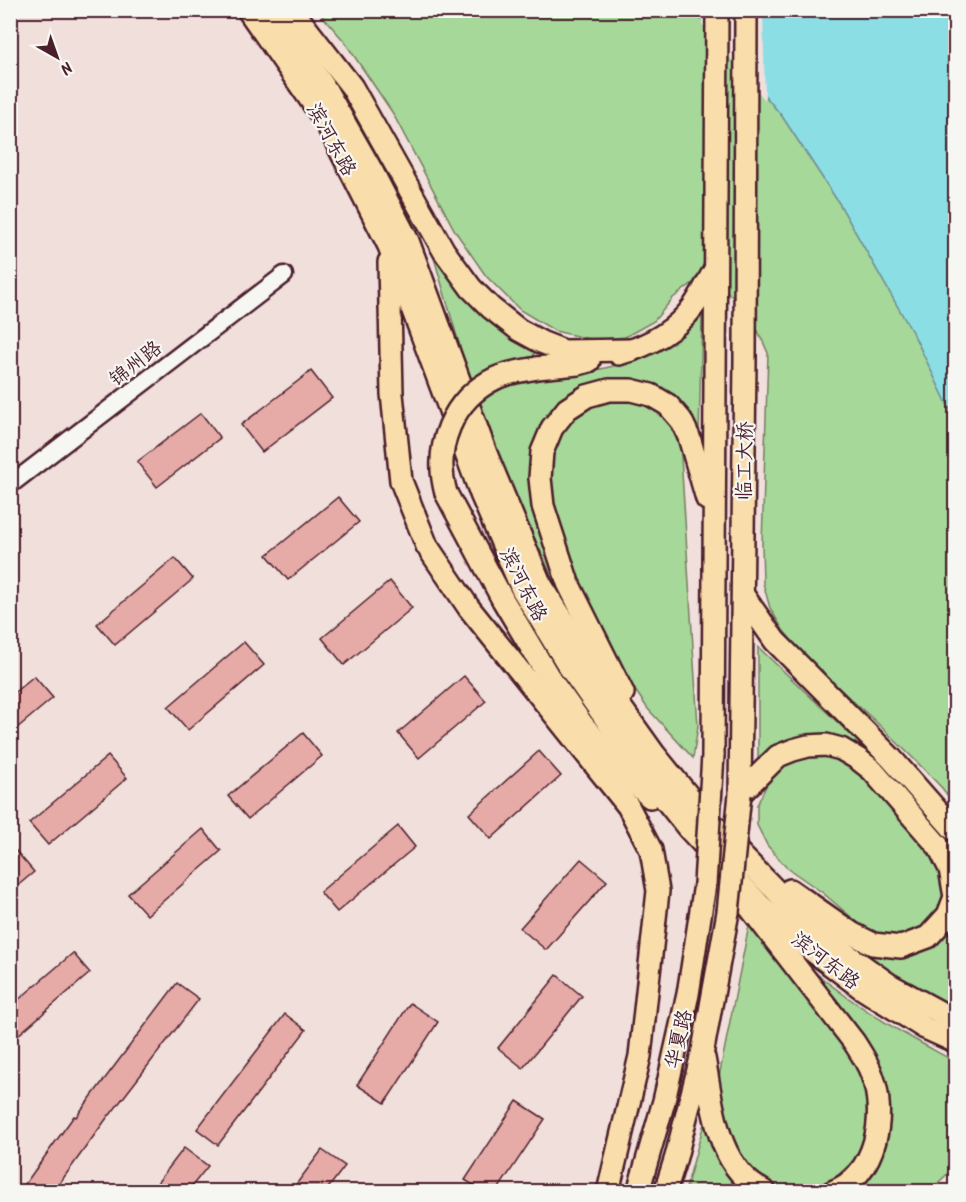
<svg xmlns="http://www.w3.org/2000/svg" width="966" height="1202" viewBox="0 0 966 1202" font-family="Kalam,'LXGW WenKai TC',sans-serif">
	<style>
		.green { fill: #a5d899; stroke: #787c62; stroke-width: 1.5 }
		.water { fill: #8cdee5; stroke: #72929b; stroke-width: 1.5 }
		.pier { fill: #f1dfdc }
		.building { fill: #e6aaa7; stroke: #4a1f2b; stroke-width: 1.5 }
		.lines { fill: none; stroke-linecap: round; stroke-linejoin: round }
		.tertiary-casing { stroke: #4a1f2b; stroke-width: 21 }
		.primary-casing { stroke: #4a1f2b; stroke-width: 26 }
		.tertiary { stroke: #f6f6f2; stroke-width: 16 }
		.primary { stroke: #f9deab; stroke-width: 21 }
		.primary-bridge-casing { stroke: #4a1f2b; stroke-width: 26; stroke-linecap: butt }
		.primary-bridge { stroke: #f9deab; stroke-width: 21 }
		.labels { text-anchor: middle; stroke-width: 4.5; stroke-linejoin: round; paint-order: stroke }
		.street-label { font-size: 20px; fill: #4a1f2b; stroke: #f6f6f2 }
	</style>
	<rect width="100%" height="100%" fill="#f1dfdc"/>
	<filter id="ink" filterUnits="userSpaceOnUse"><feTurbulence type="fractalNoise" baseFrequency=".0167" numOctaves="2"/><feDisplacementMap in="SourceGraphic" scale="12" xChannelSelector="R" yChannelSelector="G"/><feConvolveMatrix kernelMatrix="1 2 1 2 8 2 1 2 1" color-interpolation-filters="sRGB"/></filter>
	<g filter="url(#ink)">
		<g class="green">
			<polygon points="318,11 694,11 782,116 839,203 915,337 955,420 955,805 942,788 913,758 875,721 808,660 783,630 770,608 763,583 762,544 768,353 753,320 726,290 712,281 694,282 673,298 654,321 625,337 594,340 555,331 520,310 486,276 455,231 392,112 344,41"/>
			<path d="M432 251C453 281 473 310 502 332 512 339 523 345 534 350V357C508 359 491 364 470 381Z"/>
			<path d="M702 317 699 434 647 384 550 416 547 545 557 588 519 503 478 405C504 381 539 377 573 372 584 370 595 371 605 368 645 360 672 345 702 317Z"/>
			<path d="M633 398C659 410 670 412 680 441L698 726 693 758 648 709 631 684 599 626 573 568 556 514 551 490 549 471 557 435 578 412 603 400Z"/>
			<path d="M758 647 872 755C825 728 803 727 758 757Z"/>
			<polygon points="808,755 825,755 845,761 863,773 924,840 941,870 946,895 942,908 922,931 895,939 871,934 823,893 786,867 767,845 757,825 757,805 767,784 780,767 792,759"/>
			<path d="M955 921V1010L871 963 841 942C853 946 865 952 877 955 898 960 925 954 941 940 946 935 951 927 955 921Z"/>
			<polygon points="749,925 769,951 798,983 833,1026 862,1074 867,1094 869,1123 864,1145 853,1161 835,1178 820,1187 803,1189 785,1188 769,1184 750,1169 738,1153 726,1126 719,1077"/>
			<path d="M811 969C844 997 881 1021 919 1042 931 1048 943 1056 955 1061V1167L929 1191H848C856 1184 866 1177 872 1169 887 1150 888 1127 888 1105L807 973Z"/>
			<polygon points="705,1120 714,1148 727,1171 748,1191 685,1192"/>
		</g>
		<polygon class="water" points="694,11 955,11 955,420 915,337 839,203 782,116"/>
		<polygon class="pier" points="701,11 763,11 765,100 702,24"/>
		<g class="building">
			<polygon points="311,371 332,398 262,452 241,425"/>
			<polygon points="201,413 220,438 157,487 137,462"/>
			<polygon points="338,497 359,522 288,580 267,555"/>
			<polygon points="175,558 193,579 115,645 97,624"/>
			<polygon points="390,581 412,608 344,665 322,638"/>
			<polygon points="244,642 264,665 188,730 168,707"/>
			<polygon points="34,676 53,698 10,734 10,696"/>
			<polygon points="464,676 486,701 419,758 398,733"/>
			<polygon points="303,733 322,756 248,819 228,796"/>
			<polygon points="539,751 561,776 491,839 469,814"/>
			<polygon points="108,756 127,778 48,845 29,823"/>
			<polygon points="398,826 415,847 337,912 320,892"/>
			<polygon points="203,829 221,851 147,915 128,894"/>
			<polygon points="10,844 34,872 10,892"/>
			<polygon points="581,859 607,881 546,950 520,928"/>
			<polygon points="73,953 90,973 10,1042 10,1007"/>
			<polygon points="557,975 582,996 523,1068 498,1048"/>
			<polygon points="177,983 199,999 110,1115 109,1115 54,1191 20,1191 74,1116 76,1117"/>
			<polygon points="410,1003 438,1022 385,1103 357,1085"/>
			<polygon points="285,1014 306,1030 218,1145 197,1129"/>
			<polygon points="517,1101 545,1119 497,1191 483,1191 465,1180"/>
			<polygon points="184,1148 208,1166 188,1191 151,1191"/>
			<polygon points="322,1150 345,1166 326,1191 291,1191"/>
		</g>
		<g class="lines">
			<g class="tertiary-casing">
				<polyline id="tertiary" points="10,485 284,275"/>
			</g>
			<g class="primary-casing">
				<g id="primary">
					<polyline points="248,10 326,122 389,246 481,494 522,589 570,668 641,769 688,828 759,904 806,946 860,987 925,1028 956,1042"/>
					<polyline points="273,10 323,85 373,173 408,241 487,456 540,583 597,674 655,755 699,809 743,857 787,902 835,946 890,985 956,1021"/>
					<polyline points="292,10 352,87 444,251 471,288 491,308 519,330 541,342 564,351 632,350"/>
					<polyline points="389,262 392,394 401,481 427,546 469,608 628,806 651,850 658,891 640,1056 608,1192"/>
					<path d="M619 354C648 346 675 331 693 307 701 296 707 283 714 271"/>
					<polyline points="537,368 578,364 589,361"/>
					<polyline points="446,493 503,600 550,679 583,725 622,771 650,797"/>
					<polyline points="743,595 775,641 891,758 956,832"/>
					<polyline points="623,693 568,583 543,506 540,478 542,452 552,428 567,409 587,396 609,390 631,390 651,395 668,405 681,420 689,437 707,499"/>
					<polyline points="713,755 717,10"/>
					<polyline points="740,794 745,361 746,10"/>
					<polyline points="740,794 778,756 793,750 808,746 826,745 841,749 858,759 872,770 939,847 950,869 955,897 948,915 928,937 901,947 873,944 853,934 790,890"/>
					<path d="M748 905 854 1042C861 1053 868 1063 872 1075 887 1115 877 1175 832 1192"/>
					<path d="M704 1058C713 1105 716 1168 765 1192"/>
					<polyline points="638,1192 664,1101 688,994 705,884"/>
					<polyline points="665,1192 676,1157 703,1050 728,912"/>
				</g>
			</g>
			<use href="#tertiary" class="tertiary"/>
			<use href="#primary" class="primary"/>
			<g class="primary-bridge-casing">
				<g id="primary-bridge">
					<path d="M446 493C433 447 452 399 496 378 509 372 523 371 537 368"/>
					<polyline points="705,884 713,755"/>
					<polyline points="728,912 740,794"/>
				</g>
			</g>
			<use href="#primary-bridge" class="primary-bridge"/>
		</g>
	</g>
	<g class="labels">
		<g class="street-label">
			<text transform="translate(332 139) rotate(61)" y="7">滨河东路</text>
			<text transform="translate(135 363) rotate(-38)" y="7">锦州路</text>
			<text transform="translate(744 461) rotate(-89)" y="7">临工大桥</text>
			<text transform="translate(524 584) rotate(63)" y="7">滨河东路</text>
			<text transform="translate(826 960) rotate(38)" y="7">滨河东路</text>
			<text transform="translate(678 1039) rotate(-77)" y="7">华夏路</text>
		</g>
	</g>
	<rect width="966" height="1202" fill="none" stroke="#f6f6f2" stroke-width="36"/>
	<rect x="18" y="18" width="930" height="1166" fill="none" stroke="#4a1f2b" stroke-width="2" filter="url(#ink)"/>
	<g transform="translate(57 57) rotate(140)" stroke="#f6f6f2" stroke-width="4.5" paint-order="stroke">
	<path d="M0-4.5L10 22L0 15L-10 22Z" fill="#4a1f2b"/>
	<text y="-9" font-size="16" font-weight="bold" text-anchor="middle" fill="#4a1f2b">N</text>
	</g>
</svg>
